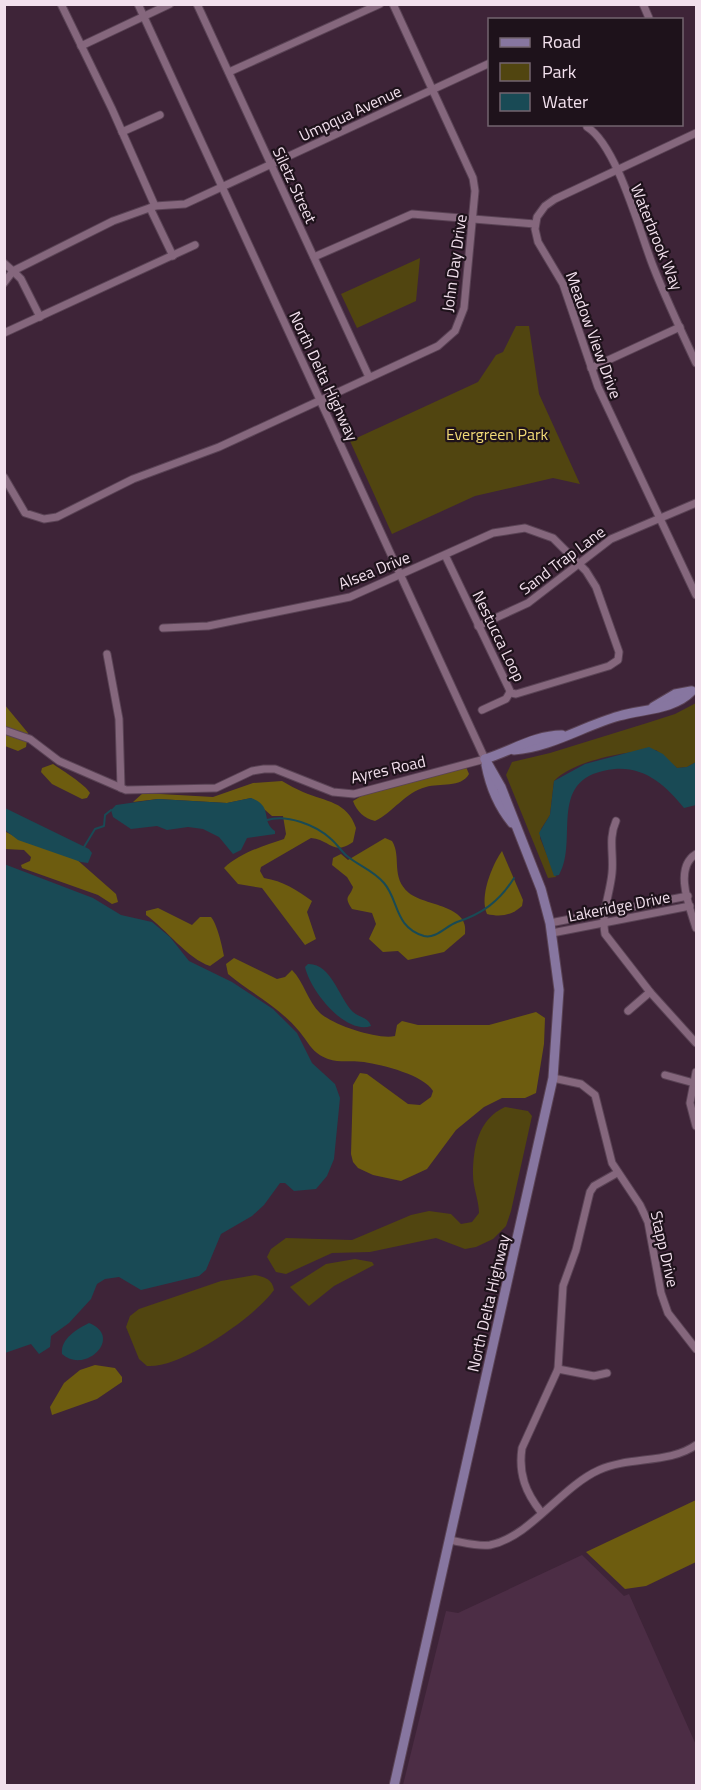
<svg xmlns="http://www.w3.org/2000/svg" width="701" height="1790" viewBox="0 0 701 1790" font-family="'Titillium Web',sans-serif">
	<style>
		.built { fill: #4c2d45 }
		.green { fill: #514510 }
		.forest { fill: #6d5c0f }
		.water { fill: #194a55 }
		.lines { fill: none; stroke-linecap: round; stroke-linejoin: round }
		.stream { stroke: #194a55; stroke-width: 2 }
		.street-casing { stroke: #5a4355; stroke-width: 9 }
		.secondary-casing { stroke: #5a4355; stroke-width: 11 }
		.street { stroke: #85677d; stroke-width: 7 }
		.secondary { stroke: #8776a0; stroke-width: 9 }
		.labels { text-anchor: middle; stroke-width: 4.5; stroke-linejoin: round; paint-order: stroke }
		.street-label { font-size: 16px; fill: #f2e0ed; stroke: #1e121b }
		.park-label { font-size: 16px; fill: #f1d976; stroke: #1e121b }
	</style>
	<rect width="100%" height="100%" fill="#3e2438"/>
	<polygon class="built" points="582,1555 624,1596 629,1594 696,1745 696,1785 403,1785 446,1611 458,1613"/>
	<g class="green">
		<polygon points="420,258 416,301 357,328 341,294"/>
		<polygon points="516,326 529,326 539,394 580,484 553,478 475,496 392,534 350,441 478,382 496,355 503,352"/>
		<path d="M696 703V762L687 767 677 768 656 750C628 751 574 760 554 781L550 815 541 829 540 838 556 877 548 878 506 775 512 762 550 753 647 723 675 714Z"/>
		<path d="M505 1107 528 1111 532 1116 511 1211 506 1226 493 1239 476 1247 465 1249 436 1238 370 1252 332 1253 286 1274 276 1272 267 1257 271 1249 286 1238 352 1240 411 1215 429 1211 451 1214 461 1224 472 1222 479 1213C479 1200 473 1188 473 1175 473 1148 478 1119 505 1107Z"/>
		<polygon points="355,1259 372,1262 374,1265 334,1286 309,1306 290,1287 326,1264"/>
		<path d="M255 1275C265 1277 272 1279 274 1290 255 1317 180 1369 147 1366L139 1359 126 1327 130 1316 139 1309 221 1281Z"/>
	</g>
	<g class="forest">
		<polygon points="4,704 28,733 26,747 18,751 5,746"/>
		<path d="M53 764C62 770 86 785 90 793L87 798 82 799 52 784 41 772 42 768Z"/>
		<path d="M466 767 469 774C461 788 440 783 426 787 404 793 394 812 375 821 364 818 357 812 353 801L363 795Z"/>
		<path d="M282 781C289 785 296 789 303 792 326 802 347 801 356 828L353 842C332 856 331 840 311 838L261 867 260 871 264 878C283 881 297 890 312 901L307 912 316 939 305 945 262 888 238 884 224 868C240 853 263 846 284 839L286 834 283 816H272L251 798 227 803 158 799 133 802 143 793 213 797 253 783Z"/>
		<polygon points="4,831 26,842 75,858 116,894 118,902 112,904 98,895 22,868 21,865 30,861 31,857 24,850 5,849"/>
		<path d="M385 838 392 841C402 857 390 877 409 893 425 906 470 905 465 934L444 952 408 960 398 951 383 952 369 939 376 924 372 913 352 909C343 895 350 898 353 887L347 877 332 865 333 858 341 854 348 860Z"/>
		<path d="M502 851 523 900 522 906C511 916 500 917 487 914 479 897 492 865 502 851Z"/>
		<path d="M158 908 192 925 200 917H211C217 924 222 945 224 956L210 966C188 959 166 929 146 915V911Z"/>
		<path d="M234 958 277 979 285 977 292 970C304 982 308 1002 320 1013 333 1025 378 1040 395 1036L397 1025 402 1021 418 1025H489L536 1012 545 1018 544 1044 536 1093 525 1098H502L484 1107 456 1130 427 1169 401 1181 373 1175 358 1168 353 1162 351 1154 353 1085 360 1073 367 1074 408 1104 420 1105 431 1097 433 1091C424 1075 383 1065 364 1062 351 1060 340 1063 328 1059 312 1053 309 1043 299 1031 278 1006 252 994 228 974L226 964Z"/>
		<polygon points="95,1365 115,1368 122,1377 122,1382 97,1399 52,1415 50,1407 64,1383 80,1370"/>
		<polygon points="696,1500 696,1562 646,1586 625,1589 586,1552"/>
	</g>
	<g class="water">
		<path d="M649 747 663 754 677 768 687 767 696 762V805L684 808C666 786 646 767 615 769 544 776 580 839 559 875L554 876 539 833 550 815 554 781 585 764Z"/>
		<path d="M251 798C274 806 260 821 275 831V834L247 838 241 850 233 854 219 837 203 829 188 827 167 830 157 826 131 829 113 817 111 810 116 805 158 799 227 803Z"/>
		<polygon points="5,808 89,849 92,853 88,863 81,862 18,840 5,830"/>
		<polygon points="4,864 93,898 121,915 152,922 170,937 189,961 232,982 273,1009 297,1033 312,1063 335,1084 340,1098 334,1159 327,1176 316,1189 294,1191 285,1183 280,1183 264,1205 252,1216 221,1234 206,1270 199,1276 141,1290 119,1277 105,1279 97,1284 91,1299 69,1323 51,1336 50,1347 39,1354 31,1344 5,1353"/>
		<path d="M308 964C331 963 339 998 353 1012 360 1018 368 1017 371 1026 345 1035 310 990 305 967Z"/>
		<path d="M89 1323C124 1337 85 1375 62 1354 60 1339 77 1329 89 1323Z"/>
	</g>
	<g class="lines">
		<g class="stream">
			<path d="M267 820C287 814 316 825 331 839 337 844 341 851 347 856 359 866 373 870 384 883 399 900 394 927 424 936 436 939 446 926 457 922 482 914 500 901 514 878"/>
			<polyline points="84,847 95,829 104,826 105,815 111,810"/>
		</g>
		<g class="street-casing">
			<g id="street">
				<polyline points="61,4 112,109 155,206"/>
				<polyline points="197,4 369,377"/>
				<polyline points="643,4 649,18"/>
				<polyline points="81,46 170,4"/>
				<polyline points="229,72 380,4"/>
				<path d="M587 127C617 145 640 233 653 266 666 299 681 331 696 363"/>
				<polyline points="122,132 160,115"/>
				<polyline points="696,133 555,199 545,206 537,217 535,229 538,242 563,284 598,387 696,595"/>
				<polyline points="150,208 173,256"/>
				<polyline points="314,257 412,214 535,224"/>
				<polyline points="4,263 13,271 113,221 155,206 185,204 490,63"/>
				<polyline points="4,283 13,271 21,279 40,317"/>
				<polyline points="4,333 195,245"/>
				<polyline points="591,368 680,327"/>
				<polyline points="4,477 25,513 44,519 57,517 133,479 219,447 438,346 455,331 464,308 475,191 473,178 393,4"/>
				<polyline points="478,626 528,603 611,539 696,503"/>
				<polyline points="163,628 208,626 350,597 493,533 525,528 553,538 586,571 596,587 619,652 618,660 609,666 516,694 511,693 445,555"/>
				<polyline points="107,654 119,719 121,788"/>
				<polyline points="482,710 506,699 510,692"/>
				<polyline points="4,730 30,739 59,761 126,790 216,788 252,771 264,769 275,769 333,792 354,794 485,759 138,4"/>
				<path d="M616 821C608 839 614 854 612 873 610 894 601 913 605 934L650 992 696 1043"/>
				<path d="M696 854C673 868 690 908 696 928"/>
				<polyline points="550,923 688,896"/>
				<polyline points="552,933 690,906"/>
				<polyline points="628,1011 650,992"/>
				<polyline points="696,1072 690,1103 696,1126"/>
				<polyline points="665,1075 694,1083"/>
				<polyline points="553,1078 581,1084 595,1095 612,1163 640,1205 648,1222 661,1293 668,1313 696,1349"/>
				<polyline points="558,1369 594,1376 607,1373"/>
				<path d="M541 1512C526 1493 518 1474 522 1448L558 1369 563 1286 576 1250 590 1192 594 1186 617 1173"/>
				<path d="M449 1540C462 1542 478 1547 490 1545 530 1537 561 1487 599 1470 630 1456 669 1464 696 1445"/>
			</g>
		</g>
		<g class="secondary-casing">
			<g id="secondary">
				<polyline points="653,707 675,694 691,691"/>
				<path d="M514 750C552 747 583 726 619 716 643 709 674 710 692 691"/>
				<path d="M485 759C511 751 535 735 562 735"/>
				<path d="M486 765C490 786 499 807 512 823"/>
				<polyline points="394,1786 553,1078 559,990 550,923 541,889 501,787 485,759"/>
			</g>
		</g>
		<use href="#street" class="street"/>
		<use href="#secondary" class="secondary"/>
	</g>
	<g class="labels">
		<g class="street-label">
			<text transform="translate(350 113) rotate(-25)" y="6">Umpqua Avenue</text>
			<text transform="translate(295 185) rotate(65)" y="6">Siletz Street</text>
			<text transform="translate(657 237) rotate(68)" y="6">Waterbrook Way</text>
			<text transform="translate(454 263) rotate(-82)" y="6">John Day Drive</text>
			<text transform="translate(594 335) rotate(70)" y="6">Meadow View Drive</text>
			<text transform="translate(324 376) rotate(65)" y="6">North Delta Highway</text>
			<text transform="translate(562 560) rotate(-37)" y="6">Sand Trap Lane</text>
			<text transform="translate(374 570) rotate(-22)" y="6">Alsea Drive</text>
			<text transform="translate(499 636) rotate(64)" y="6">Nestucca Loop</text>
			<text transform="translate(388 769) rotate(-13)" y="6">Ayres Road</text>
			<text transform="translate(619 906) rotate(-11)" y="6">Lakeridge Drive</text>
			<text transform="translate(665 1249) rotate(77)" y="6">Stapp Drive</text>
			<text transform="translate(488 1303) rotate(-77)" y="6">North Delta Highway</text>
		</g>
		<g class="park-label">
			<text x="497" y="440">Evergreen Park</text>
		</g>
	</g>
	<rect width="701" height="1790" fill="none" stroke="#f2e0ed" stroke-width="12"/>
	<rect x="488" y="18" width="195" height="108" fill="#1e121b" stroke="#73646f" stroke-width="1.5"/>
	<rect x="500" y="38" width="30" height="9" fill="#8776a0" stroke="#73646f" stroke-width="1.5"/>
	<text x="542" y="48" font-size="18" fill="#f2e0ed">Road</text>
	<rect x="500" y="63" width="30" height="18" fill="#514510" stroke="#73646f" stroke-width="1.5"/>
	<text x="542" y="78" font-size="18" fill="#f2e0ed">Park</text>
	<rect x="500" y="93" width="30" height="18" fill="#194a55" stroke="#73646f" stroke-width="1.5"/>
	<text x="542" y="108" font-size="18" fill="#f2e0ed">Water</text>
</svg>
